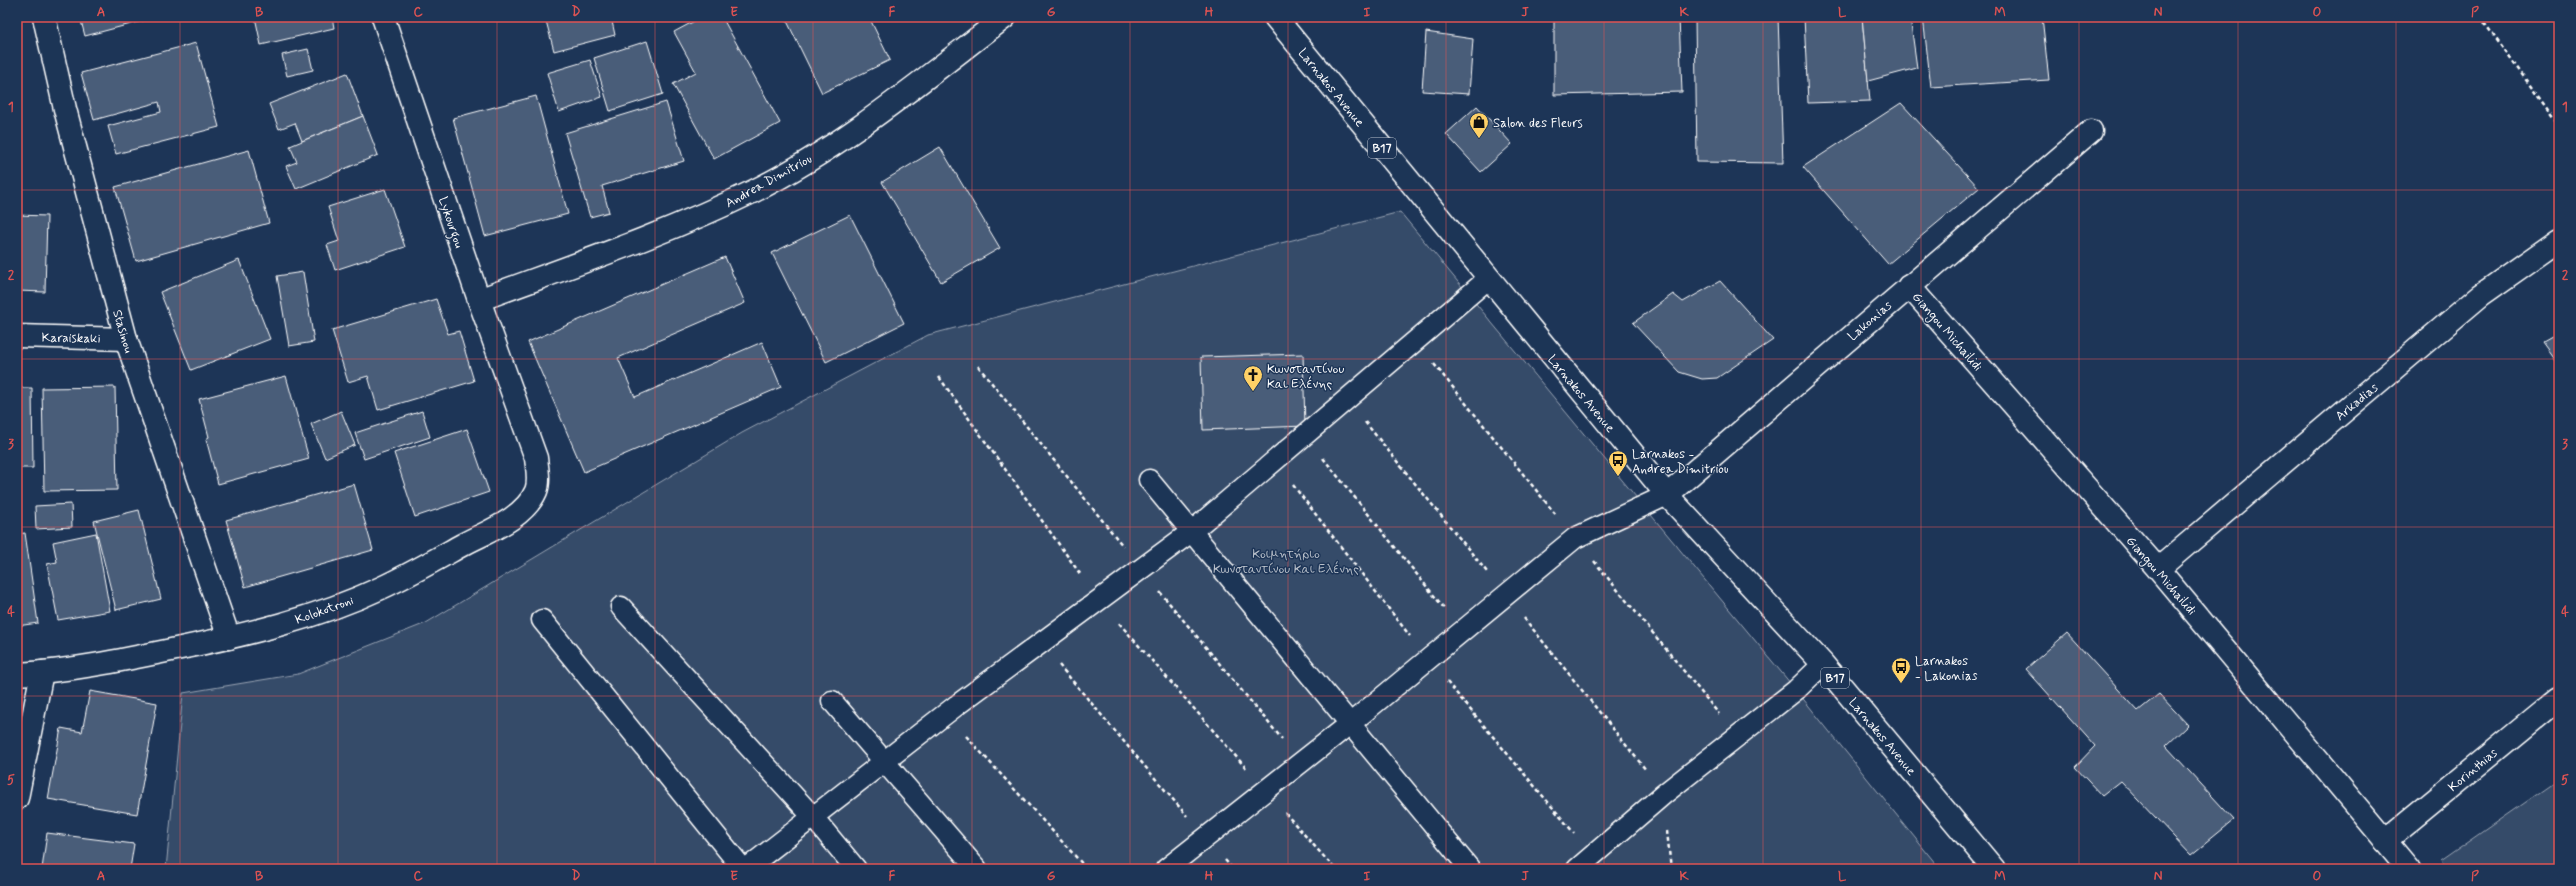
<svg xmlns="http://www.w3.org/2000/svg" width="2576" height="886" viewBox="0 0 2576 886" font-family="Mynerve,sans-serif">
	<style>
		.green { fill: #364b69; stroke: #9aa5b4 }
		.building { fill: #4a5d79; stroke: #fff }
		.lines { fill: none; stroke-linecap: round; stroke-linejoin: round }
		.service-casing { stroke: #fff; stroke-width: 23 }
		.minor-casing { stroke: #fff; stroke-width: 25 }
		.primary-casing { stroke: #fff; stroke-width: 25 }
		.path { stroke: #fff; stroke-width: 2.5; stroke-dasharray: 4 3; stroke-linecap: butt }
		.service { stroke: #1d3557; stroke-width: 20 }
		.minor { stroke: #1d3557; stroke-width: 22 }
		.primary { stroke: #1d3557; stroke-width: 22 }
		.grid { fill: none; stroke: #de5353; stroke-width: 1; stroke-opacity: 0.55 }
		.labels { text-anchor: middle; stroke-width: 3; stroke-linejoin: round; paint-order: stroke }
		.shield { fill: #1d3557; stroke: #bbc2cd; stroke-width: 1 }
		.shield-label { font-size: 12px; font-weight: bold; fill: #fff }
		.street-label { font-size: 13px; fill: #fff; stroke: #1d3557 }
		.poi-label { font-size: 13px; fill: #fff; stroke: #1d3557; text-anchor: start }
		.park-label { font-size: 13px; fill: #b9c0ca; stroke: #1d3557 }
		.neatline { fill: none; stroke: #de5353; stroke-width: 1.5 }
		.grid-label { font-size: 13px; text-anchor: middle; font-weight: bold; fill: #de5353 }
	</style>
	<rect width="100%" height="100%" fill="#1d3557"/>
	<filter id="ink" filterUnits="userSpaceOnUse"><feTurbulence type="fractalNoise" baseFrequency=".025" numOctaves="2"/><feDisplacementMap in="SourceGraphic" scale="8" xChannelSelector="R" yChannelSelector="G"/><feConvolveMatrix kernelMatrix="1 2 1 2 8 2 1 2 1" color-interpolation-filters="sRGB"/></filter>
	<g filter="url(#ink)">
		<g class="green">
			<polygon points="1400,212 1796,690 1940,869 166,869 183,693 298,674 426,623 742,433 928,335"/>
			<polygon points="2559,779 2559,869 2445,869 2440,862"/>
		</g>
		<g class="building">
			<polygon points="80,17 154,17 154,18 85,36"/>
			<polygon points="255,17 332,17 334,28 261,45"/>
			<polygon points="545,17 611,17 615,35 554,51"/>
			<polygon points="702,17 722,17 780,123 714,159 673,84 696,72 674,32"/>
			<polygon points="785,17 869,17 890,60 822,93"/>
			<polygon points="1554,17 1679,17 1682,92 1554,95"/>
			<polygon points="1695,17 1778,17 1783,163 1697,162"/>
			<polygon points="1804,17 1862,17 1870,101 1808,103"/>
			<polygon points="1862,17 1910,17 1917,68 1868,81"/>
			<polygon points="1923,17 2042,17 2049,80 1931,87"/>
			<polygon points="1426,32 1473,39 1469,94 1422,91"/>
			<polygon points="647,41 663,94 610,111 594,58"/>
			<polygon points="196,43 219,127 116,154 108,126 161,112 159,102 94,120 81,73"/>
			<polygon points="308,49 313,70 287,76 282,55"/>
			<polygon points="590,60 602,97 559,112 547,73"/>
			<polygon points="347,73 363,116 302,141 295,123 279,129 269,104"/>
			<polygon points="536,96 568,214 485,236 453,118"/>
			<polygon points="666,102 684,161 602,186 609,212 590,217 565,133"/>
			<polygon points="1901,103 1979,188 1888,264 1803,167"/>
			<polygon points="1477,106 1512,144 1481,172 1446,134"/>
			<polygon points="363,116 378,155 296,189 286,166 297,162 290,146"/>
			<polygon points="940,147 1000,248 941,282 882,182"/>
			<polygon points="249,150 269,223 136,261 115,187"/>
			<polygon points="385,189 405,247 335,270 327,245 339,241 328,207"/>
			<polygon points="17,215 47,216 45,292 17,291"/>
			<polygon points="850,215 904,323 826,362 772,253"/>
			<polygon points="725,257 745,303 618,358 635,397 762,342 781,387 584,472 528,342"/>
			<polygon points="239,260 270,339 191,370 160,292"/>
			<polygon points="303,272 314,342 289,346 277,276"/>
			<polygon points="1720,281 1773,340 1717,378 1702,379 1679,372 1633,323 1673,294 1683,302"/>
			<polygon points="436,299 448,334 459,331 474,381 378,410 368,376 348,382 332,330"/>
			<polygon points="2559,334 2559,365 2543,343"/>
			<polygon points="1303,354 1305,426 1203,430 1201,357"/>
			<polygon points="286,376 309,459 218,484 206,439 209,437 199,399"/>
			<polygon points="115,387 117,490 44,491 42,388"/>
			<polygon points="17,388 32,388 33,468 17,468"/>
			<polygon points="341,411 355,445 325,458 311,424"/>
			<polygon points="422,411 430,437 364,459 355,433"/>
			<polygon points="467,429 489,492 415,517 394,453"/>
			<polygon points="354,484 373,550 245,587 226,520"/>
			<polygon points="71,504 72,527 36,529 35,506"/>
			<polygon points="139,510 161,599 116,610 94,521"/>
			<polygon points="25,533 38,623 17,626 17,534"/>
			<polygon points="96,533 110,611 58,620 47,564 57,562 53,542"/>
			<polygon points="2067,633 2138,711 2159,694 2188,725 2166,746 2234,820 2191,855 2121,781 2102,796 2075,767 2095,746 2026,669"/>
			<polygon points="90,691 157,703 137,814 48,799 61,728 82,732"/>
			<polygon points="47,833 134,844 130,869 42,869"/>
		</g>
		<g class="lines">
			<g class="service-casing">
				<g id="service">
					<polyline points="1149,480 1470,869"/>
					<polyline points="621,607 813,817 856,869"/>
					<polyline points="542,620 743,869"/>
					<polyline points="832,701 977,869"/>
					<polyline points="746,869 957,705 1191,532 1488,279"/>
					<polyline points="1166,869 1351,723 1575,538 1667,495"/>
					<polyline points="1577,869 1664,794 1796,690 1823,664"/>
				</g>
			</g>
			<g class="minor-casing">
				<g id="minor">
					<polyline points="44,17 65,109 126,339 229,638"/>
					<polyline points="1909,286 2158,569 2409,869"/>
					<path d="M479 300C571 266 666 234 754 191 844 146 926 77 1005 17"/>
					<polyline points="17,336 126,339"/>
					<polyline points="1667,495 2091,131"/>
					<polyline points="2158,569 2481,295 2559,240"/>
					<path d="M17 674C70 671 123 660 176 649 245 635 317 618 381 588 409 575 435 560 462 545 486 532 524 519 536 491 540 481 537 468 536 458L479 300 383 17"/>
					<polyline points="17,798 42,672"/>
					<polyline points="2385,841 2559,698"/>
				</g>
			</g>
			<g class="primary-casing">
				<polyline id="primary" points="1275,17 1667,495 1823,664 1994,869"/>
			</g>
			<g class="path">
				<polyline points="2480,17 2559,125"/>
				<polyline points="1434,364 1557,516"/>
				<polyline points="978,366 1123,546"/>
				<polyline points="939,377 1081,575"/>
				<polyline points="1365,422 1487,572"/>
				<polyline points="1323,458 1444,608"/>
				<polyline points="1293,485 1410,636"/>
				<polyline points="1594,561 1719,714"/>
				<polyline points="1160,592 1282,739"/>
				<polyline points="1524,618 1646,770"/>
				<polyline points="1119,623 1246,768"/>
				<polyline points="1059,665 1187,816"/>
				<polyline points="1447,682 1574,833"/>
				<polyline points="966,736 1087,869"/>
				<polyline points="1285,813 1335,869"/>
				<polyline points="1667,831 1671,869"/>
				<polyline points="1225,860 1233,869"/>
			</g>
			<use href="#service" class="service"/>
			<use href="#minor" class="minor"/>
			<use href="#primary" class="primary"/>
		</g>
	</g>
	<path class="grid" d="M180 17V869M338 17V869M497 17V869M655 17V869M813 17V869M972 17V869M1130 17V869M1288 17V869M1446 17V869M1604 17V869M1763 17V869M1921 17V869M2079 17V869M2238 17V869M2396 17V869M17 190H2559M17 359H2559M17 527H2559M17 696H2559"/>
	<defs>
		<g id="shop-pin" transform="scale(1)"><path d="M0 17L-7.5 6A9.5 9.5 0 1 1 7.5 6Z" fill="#ffd166" stroke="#1d3557"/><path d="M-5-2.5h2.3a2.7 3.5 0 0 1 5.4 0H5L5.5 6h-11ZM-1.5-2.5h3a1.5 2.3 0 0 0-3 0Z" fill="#111"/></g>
		<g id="church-pin" transform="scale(1)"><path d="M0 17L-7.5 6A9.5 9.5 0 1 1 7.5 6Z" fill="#ffd166" stroke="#1d3557"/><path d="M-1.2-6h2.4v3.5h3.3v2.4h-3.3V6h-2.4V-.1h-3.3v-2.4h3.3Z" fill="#111"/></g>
		<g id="bus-pin" transform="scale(1)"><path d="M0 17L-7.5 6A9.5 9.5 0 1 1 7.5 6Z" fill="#ffd166" stroke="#1d3557"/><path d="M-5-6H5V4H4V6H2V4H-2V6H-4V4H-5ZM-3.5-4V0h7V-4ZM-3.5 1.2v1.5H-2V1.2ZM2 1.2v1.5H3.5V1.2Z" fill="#111"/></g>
	</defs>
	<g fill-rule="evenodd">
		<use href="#shop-pin" x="1479" y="122"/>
		<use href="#church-pin" x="1253" y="375"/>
		<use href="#bus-pin" x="1618" y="460"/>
		<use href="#bus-pin" x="1901" y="667"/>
	</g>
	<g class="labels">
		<g class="shield">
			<rect x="1368" y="138" width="28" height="20" rx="3"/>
			<rect x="1821" y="668" width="28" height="20" rx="3"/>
		</g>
		<g class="shield-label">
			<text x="1382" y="152">B17</text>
			<text x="1835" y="682">B17</text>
		</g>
		<g class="street-label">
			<text transform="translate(1332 87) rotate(51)" y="5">Larnakos Avenue</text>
			<text transform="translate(768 180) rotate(-29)" y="5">Andrea Dimitriou</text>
			<text transform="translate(452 222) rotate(71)" y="5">Lykourgou</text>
			<text transform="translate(1869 320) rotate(-41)" y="5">Lakonias</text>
			<text transform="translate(124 331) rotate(74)" y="5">Stasinou</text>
			<text transform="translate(1948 331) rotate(49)" y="5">Giangou Michailidi</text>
			<text transform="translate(71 337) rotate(1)" y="5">Karaiskaki</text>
			<text transform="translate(1582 393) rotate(50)" y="5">Larnakos Avenue</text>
			<text transform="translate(2356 401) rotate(-40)" y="5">Arkadias</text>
			<text transform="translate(2162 575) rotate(49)" y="5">Giangou Michailidi</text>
			<text transform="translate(324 609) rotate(-20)" y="5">Kolokotroni</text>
			<text transform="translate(1883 736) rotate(50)" y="5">Larnakos Avenue</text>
			<text transform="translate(2472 769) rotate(-40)" y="5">Korinthias</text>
		</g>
		<g class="poi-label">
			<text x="1493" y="127">Salon des Fleurs</text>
			<text x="1267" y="373">Κωνσταντίνου<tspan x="1267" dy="15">Και Ελένης</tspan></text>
			<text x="1632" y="458">Larnakos -<tspan x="1632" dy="15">Andrea Dimitriou</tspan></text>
			<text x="1915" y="665">Larnakos<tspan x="1915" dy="15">- Lakonias</tspan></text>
		</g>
		<g class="park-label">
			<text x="1286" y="558">Κοιμητήριο<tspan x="1286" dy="15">Κωνσταντίνου Και Ελένης</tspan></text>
		</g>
	</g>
	<rect width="2576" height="886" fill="none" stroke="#1d3557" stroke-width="44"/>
	<rect x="22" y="22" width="2532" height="842" class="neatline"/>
	<g class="grid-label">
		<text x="101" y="16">A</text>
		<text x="259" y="16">B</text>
		<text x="418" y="16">C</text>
		<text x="576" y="16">D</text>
		<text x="734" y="16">E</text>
		<text x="892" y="16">F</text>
		<text x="1051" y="16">G</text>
		<text x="1209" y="16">H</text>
		<text x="1367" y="16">I</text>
		<text x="1525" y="16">J</text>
		<text x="1684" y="16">K</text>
		<text x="1842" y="16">L</text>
		<text x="2000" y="16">M</text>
		<text x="2158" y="16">N</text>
		<text x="2317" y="16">O</text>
		<text x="2475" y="16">P</text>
		<text x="11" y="111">1</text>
		<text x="2565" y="111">1</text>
		<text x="11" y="279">2</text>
		<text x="2565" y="279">2</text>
		<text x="11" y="448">3</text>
		<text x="2565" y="448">3</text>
		<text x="11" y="616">4</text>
		<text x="2565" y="616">4</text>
		<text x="11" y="784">5</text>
		<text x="2565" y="784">5</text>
		<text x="101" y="880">A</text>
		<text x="259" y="880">B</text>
		<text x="418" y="880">C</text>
		<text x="576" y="880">D</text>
		<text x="734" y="880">E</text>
		<text x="892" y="880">F</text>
		<text x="1051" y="880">G</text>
		<text x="1209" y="880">H</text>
		<text x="1367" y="880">I</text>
		<text x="1525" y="880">J</text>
		<text x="1684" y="880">K</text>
		<text x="1842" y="880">L</text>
		<text x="2000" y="880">M</text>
		<text x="2158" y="880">N</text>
		<text x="2317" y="880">O</text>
		<text x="2475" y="880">P</text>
	</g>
</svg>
